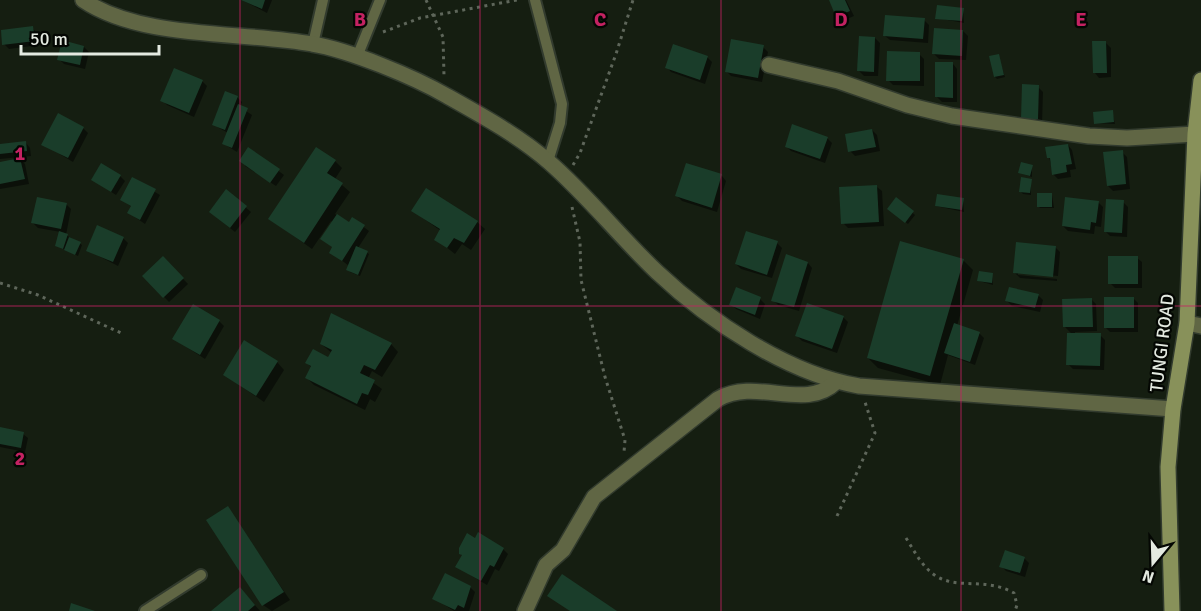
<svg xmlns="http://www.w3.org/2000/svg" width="1201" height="611" viewBox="0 0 1201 611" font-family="Signika,sans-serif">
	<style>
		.shadow { fill: #0007 }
		.building { fill: #1a3d2a }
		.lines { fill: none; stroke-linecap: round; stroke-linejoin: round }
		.lane-casing { stroke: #323b2e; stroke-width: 14 }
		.street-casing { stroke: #323b2e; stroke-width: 18 }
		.secondary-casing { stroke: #323b2e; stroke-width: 18 }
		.path { stroke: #5e665a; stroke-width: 3; stroke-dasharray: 3 4.5; stroke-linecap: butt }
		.lane { stroke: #606644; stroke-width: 10 }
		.street { stroke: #606644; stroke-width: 15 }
		.secondary { stroke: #88915a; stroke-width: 15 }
		.grid { fill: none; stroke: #c42262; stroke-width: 1.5; stroke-opacity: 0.55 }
		.labels { text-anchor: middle; stroke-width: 4.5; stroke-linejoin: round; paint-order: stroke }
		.street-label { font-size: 18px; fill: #e4eae1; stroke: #040703 }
		.grid-label { font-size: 20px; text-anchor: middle; font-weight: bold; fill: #c42262; stroke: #040703; stroke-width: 4.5; stroke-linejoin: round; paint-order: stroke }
	</style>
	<rect width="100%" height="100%" fill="#151e11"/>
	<g class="shadow">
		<polygon points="242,0 272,0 267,13"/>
		<polygon points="830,0 846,0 854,16 842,21"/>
		<polygon points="963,9 964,23 937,18"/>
		<polygon points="924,20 929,25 928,43 890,40 885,36"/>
		<polygon points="32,28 37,33 39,45 9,49 4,44"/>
		<polygon points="963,31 968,36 966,60 939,59 934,54"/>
		<polygon points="875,38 880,43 878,76 864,76 859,71"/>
		<polygon points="1106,43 1111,48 1111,77 1099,78 1095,73"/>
		<polygon points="84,47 89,52 85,69 64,64 59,59"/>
		<polygon points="763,47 768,52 762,82 731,76 726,71"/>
		<polygon points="919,54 924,59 924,86 893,85 888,80"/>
		<polygon points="998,56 1005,77 997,79 995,77"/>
		<polygon points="707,57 712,62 705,84 671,72 667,67"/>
		<polygon points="953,64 957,69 957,102 942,102 937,97"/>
		<polygon points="202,81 207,86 194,117 167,105 162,100"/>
		<polygon points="1038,87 1043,92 1042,123 1027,123 1022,118"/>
		<polygon points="237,97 242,102 240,107 252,115 237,152 224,144 228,133 214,125"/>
		<polygon points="1112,112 1115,124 1095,123"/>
		<polygon points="83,128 88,133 73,162 43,144"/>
		<polygon points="872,130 877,135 880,151 855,156 850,151"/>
		<polygon points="827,138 832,143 825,163 791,151 786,146"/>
		<polygon points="26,143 30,148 31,156 0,159 0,146"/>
		<polygon points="1068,145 1072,150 1076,169 1070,170 1071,177 1058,179 1053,174 1047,148"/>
		<polygon points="249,149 284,175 276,186 245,166"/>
		<polygon points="1122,152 1127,157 1130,189 1113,191 1108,186"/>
		<polygon points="20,159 25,164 29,184 0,189 0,163"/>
		<polygon points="335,161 342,168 335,179 350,192 335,214 350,224 353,219 369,231 358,248 369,254 360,276 350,272 349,266 331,252 334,248 322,239 333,222 331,221 312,249 270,219"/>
		<polygon points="687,165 722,176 726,181 717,212 682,201 677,196"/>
		<polygon points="1032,166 1032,177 1020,173"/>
		<polygon points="120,176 125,181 116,195 93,180"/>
		<polygon points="133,179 160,195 145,224 129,213 132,207 122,200"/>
		<polygon points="1031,180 1031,195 1023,194 1021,192"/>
		<polygon points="877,187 882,191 884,226 848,228 843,223"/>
		<polygon points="227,192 251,212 235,232 215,216"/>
		<polygon points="1052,195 1054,208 1040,208 1038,206"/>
		<polygon points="897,199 915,215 908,224 891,211"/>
		<polygon points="963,200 964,212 936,206"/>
		<polygon points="1098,202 1103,207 1101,227 1095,226 1094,234 1068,231 1063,226"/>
		<polygon points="1123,202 1128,207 1127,237 1110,236 1105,231"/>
		<polygon points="66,204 71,209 66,235 82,245 78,256 57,246 61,232 38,228 33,223"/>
		<polygon points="413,211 477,222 485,229 471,250 462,244 455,254 436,239 441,231"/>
		<polygon points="123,238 128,243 118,266 87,250"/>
		<polygon points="777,243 782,248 772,278 741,269 736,264"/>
		<polygon points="1055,247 1060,252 1058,276 1018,272 1018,275 1057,279 1057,281 1020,278 1015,273"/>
		<polygon points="163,258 188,284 169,302 144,276"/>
		<polygon points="1137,258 1142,262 1142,288 1115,288 1110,283"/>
		<polygon points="963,260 973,270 957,326 979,333 984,338 975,365 948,355 940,385 878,368 868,358"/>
		<polygon points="808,263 812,268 799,311 778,305 773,300"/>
		<polygon points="992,275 993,285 979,281"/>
		<polygon points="737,289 760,299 765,304 760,319 736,309 731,304"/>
		<polygon points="1038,295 1043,300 1040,312 1012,306 1007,301"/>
		<polygon points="1133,298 1138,303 1138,332 1110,332 1105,327"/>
		<polygon points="1091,299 1096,304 1097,331 1075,332 1075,334 1100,335 1105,340 1104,370 1073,369 1068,364 1072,334 1065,327"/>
		<polygon points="843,317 848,322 837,353 802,341 797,336"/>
		<polygon points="219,321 224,326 205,359 174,339"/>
		<polygon points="321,344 391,344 398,352 382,377 372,371 368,379 382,389 375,402 370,399 365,410 314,385 307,378 312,368 307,363 329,359 332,353"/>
		<polygon points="277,362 284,370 264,402 225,375"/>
		<polygon points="0,428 23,434 28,438 25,452 0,447"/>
		<polygon points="227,508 290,600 272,611 263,605"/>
		<polygon points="503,549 508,554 499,571 495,569 487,585 457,567 463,556 460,553"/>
		<polygon points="1024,558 1029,563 1025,577 1006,571 1001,566"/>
		<polygon points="470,587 475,592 469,611 454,611 434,598"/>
		<polygon points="247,596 260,611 213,611"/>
	</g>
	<g class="building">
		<polygon points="241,0 265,0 262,9"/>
		<polygon points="829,0 845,0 850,11 836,17"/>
		<polygon points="937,5 964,8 962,21 935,19"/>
		<polygon points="885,15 925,18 923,39 883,36"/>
		<polygon points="33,26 35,41 2,45 1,30"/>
		<polygon points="934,28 963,30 962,56 932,54"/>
		<polygon points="859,36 875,37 874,72 857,71"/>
		<polygon points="731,39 764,45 758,78 725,72"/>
		<polygon points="62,40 84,46 80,65 57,60"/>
		<polygon points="1092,41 1106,41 1107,73 1093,73"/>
		<polygon points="673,44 708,56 700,80 665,68"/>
		<polygon points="887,51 920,52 920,81 886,81"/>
		<polygon points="999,54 1004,75 994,77 989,56"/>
		<polygon points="935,62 953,62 953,98 935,97"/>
		<polygon points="174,68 203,80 189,113 160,101"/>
		<polygon points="1022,84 1039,85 1038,119 1021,119"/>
		<polygon points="225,91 238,96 225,130 212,125"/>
		<polygon points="238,104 248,108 232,148 222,144"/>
		<polygon points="1113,110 1114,122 1094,124 1093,112"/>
		<polygon points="58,113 84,127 68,158 41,145"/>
		<polygon points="792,124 828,137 820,159 785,147"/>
		<polygon points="872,129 876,147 848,152 845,134"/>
		<polygon points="26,141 27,151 0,154 0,144"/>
		<polygon points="1068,144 1072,164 1066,165 1067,172 1052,175 1050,158 1047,158 1045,147"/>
		<polygon points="248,147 280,169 270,183 239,161"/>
		<polygon points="316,147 336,160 327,173 343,183 304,243 268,219"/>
		<polygon points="1123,150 1126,184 1107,186 1103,152"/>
		<polygon points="20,158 25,179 0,184 0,162"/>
		<polygon points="1021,162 1033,165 1030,176 1018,173"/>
		<polygon points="101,163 121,175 111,192 91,180"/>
		<polygon points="686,163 722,174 712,208 675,196"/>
		<polygon points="132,177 156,189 140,220 127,213 131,206 120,200"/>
		<polygon points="1021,177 1032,179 1030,193 1019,192"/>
		<polygon points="877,185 879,222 841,224 839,187"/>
		<polygon points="426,188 478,221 464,243 454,238 447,248 434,240 440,229 411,211"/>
		<polygon points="226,189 247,206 230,228 209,212"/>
		<rect x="1037" y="193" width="15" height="14"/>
		<polygon points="937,194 964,198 962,210 935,206"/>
		<polygon points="37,197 67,203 61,229 31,223"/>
		<polygon points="896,197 914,211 905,223 887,209"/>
		<polygon points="1065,197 1099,201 1096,223 1091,222 1090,230 1062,226"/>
		<polygon points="1106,199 1124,200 1122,233 1104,232"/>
		<polygon points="337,214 349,222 352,217 365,225 342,261 329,253 332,247 320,239"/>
		<polygon points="97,225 124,237 113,262 86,251"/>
		<polygon points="59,231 68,234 63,249 55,246"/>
		<polygon points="746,231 778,241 767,275 735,264"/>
		<polygon points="69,237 81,242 75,255 64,250"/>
		<polygon points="900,241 964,259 930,376 867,358"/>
		<polygon points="1016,242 1056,246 1053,277 1013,273"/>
		<polygon points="356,246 368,251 358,275 346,270"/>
		<polygon points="786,254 808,262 794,307 771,301"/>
		<polygon points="163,256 184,278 163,298 142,276"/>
		<rect x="1108" y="256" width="30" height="28"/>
		<polygon points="979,271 993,273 992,283 977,281"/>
		<polygon points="736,287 761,297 755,315 729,305"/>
		<polygon points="1009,287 1039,294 1035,308 1005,301"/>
		<rect x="1104" y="297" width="30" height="31"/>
		<polygon points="1092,298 1093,327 1063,327 1062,299"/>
		<polygon points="807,303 844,316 832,349 795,336"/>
		<polygon points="193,304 220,320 200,355 172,339"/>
		<polygon points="331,313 392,343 375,370 364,365 360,373 375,380 368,395 362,393 357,404 305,378 311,366 305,363 313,349 328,357 332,350 320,344"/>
		<polygon points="954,323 980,332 970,362 944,353"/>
		<polygon points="1067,333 1101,333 1100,366 1066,365"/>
		<polygon points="244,340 278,361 256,396 223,375"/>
		<polygon points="0,427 24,432 21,448 0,444"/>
		<polygon points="228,506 284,592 262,606 206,520"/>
		<polygon points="478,532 504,548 494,567 490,565 481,581 455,567 462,555 459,554 459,548 467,533 475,538"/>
		<polygon points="1005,550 1025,557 1020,573 999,567"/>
		<polygon points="445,573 471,586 464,608 458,605 455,610 432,599"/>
		<polygon points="562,574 617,611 570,611 547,596"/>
		<polygon points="240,587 255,605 248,611 211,611"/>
		<polygon points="71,603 95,611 69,611"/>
	</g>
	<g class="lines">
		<g class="lane-casing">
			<g id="lane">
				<polyline points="535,0 562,104 560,123 548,161"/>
				<polyline points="313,44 323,0"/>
				<polyline points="357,57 380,0"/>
				<polyline points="145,611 201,575"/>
			</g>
		</g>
		<g class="street-casing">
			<g id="street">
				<path d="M83 0C142 40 243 31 312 44 349 50 414 77 447 96 481 115 519 136 549 162 588 196 620 237 657 272 709 321 788 374 859 386L1173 409"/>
				<polyline points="769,65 838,81 907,105 952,116 1089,136 1127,138 1195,134"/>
				<polyline points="1187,323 1201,326"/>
				<path d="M525 611 546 565 563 550 594 497 718 399C757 377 805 412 836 382"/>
			</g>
		</g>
		<g class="secondary-casing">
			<polyline id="secondary" points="1172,611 1168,467 1173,409 1187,323 1195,134 1201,80"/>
		</g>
		<g class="path">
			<polyline points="426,0 443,37 444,76"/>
			<polyline points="383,32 420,18 517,0"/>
			<polyline points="573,165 580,153 616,54 633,0"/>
			<polyline points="572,207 580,242 581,280 605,377 625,440 624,452"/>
			<polyline points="0,283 38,295 121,333"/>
			<polyline points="837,516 875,433 865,402"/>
			<path d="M906 538C915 552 922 567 936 576 959 590 986 577 1014 593L1017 605 1015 611"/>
		</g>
		<use href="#lane" class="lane"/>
		<use href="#street" class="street"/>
		<use href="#secondary" class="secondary"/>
	</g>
	<path class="grid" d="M240 0V611M480 0V611M721 0V611M961 0V611M0 306H1201"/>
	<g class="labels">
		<g class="street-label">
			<text transform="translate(1162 343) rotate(-83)" y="6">TUNGI ROAD</text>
		</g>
	</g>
	<g class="grid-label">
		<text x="360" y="26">B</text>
		<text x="600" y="26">C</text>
		<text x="841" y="26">D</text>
		<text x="1081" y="26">E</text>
		<text x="20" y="160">1</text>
		<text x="20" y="465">2</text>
	</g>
	<g transform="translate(1153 563) rotate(199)" stroke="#040703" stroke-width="4.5" paint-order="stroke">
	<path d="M0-4.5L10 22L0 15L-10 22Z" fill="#e4eae1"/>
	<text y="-9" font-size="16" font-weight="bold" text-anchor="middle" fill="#e4eae1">N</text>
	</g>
	<path d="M21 45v9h138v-9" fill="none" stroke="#e4eae1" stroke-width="3"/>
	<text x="30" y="45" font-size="18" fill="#e4eae1" stroke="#040703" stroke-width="4.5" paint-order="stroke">50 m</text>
</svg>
